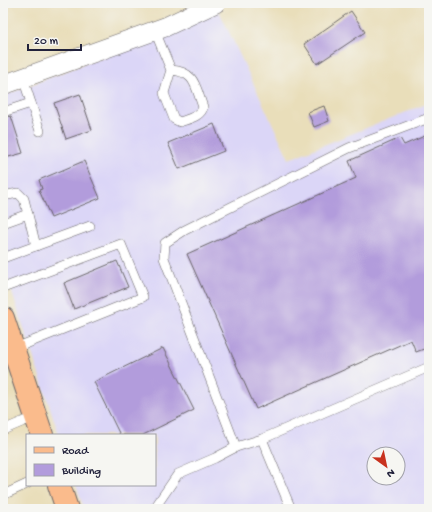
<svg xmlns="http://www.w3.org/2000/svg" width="432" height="512" viewBox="0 0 432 512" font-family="'Gochi Hand',sans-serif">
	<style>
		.built { fill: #dbd6f7; fill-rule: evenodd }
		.building { fill: #b29cdc }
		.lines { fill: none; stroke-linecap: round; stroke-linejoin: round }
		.service-casing { stroke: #686467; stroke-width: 10 }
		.minor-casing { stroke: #686467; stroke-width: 20 }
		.primary-casing { stroke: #686467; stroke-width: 24 }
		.service { stroke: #fff; stroke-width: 9 }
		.minor { stroke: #fff; stroke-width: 19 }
		.primary { stroke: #fabb8c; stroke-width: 22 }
	</style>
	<rect width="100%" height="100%" fill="#f6f6f2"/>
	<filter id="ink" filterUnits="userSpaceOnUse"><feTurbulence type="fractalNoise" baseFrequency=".025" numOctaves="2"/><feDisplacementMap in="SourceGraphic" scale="8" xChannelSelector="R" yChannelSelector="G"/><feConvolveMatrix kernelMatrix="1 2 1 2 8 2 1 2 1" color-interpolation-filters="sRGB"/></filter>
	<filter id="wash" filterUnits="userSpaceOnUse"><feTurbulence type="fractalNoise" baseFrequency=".012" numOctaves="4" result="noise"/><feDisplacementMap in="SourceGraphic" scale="16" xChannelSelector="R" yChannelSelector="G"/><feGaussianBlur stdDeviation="0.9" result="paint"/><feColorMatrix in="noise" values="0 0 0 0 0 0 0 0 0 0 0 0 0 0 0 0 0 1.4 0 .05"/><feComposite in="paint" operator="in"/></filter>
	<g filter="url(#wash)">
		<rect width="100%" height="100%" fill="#e9deba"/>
		<path class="built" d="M219 11 289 159 429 103V509H84L76 485H155V435H59L3 265V96ZM374 454H398V478H374Z"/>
		<g id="blocks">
			<g class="building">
				<polygon points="351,11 365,32 317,64 304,44"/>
				<polygon points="80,94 92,130 66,139 54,103"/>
				<polygon points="324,106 329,121 314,127 308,112"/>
				<polygon points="11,116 23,153 5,158 3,151 3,118"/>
				<polygon points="214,124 224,151 179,169 168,143"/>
				<polygon points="429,134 429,347 416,352 411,340 256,409 187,254 356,178 349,161 400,138 404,145"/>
				<polygon points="84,161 100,198 51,218 39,190 42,189 39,180"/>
				<polygon points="117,261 128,287 74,309 64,283"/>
				<polygon points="163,348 194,410 143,435 120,435 94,382"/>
			</g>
		</g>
	</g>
	<g filter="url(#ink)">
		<use href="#blocks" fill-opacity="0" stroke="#686467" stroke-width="1"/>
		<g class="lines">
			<g class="service-casing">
				<g id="service">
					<path d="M155 31 171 70 164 93 165 96 174 119 180 122C188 119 202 116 203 107 195 86 196 72 171 70"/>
					<polyline points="23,78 40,131"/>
					<polyline points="3,112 31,103"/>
					<polyline points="3,196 18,193 24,199 36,246"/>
					<polyline points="3,223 28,214"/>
					<polyline points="3,258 90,226"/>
					<polyline points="3,288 121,244 143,297 3,353"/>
					<polyline points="3,430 36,416"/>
					<polyline points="262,439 291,509"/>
					<polyline points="236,447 164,258 165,243 185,230 349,148 429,118"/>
					<polyline points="3,495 27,484"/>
					<polyline points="154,509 178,474 215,458 236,447 262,439 429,367"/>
				</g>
			</g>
			<g class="minor-casing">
				<polyline id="minor" points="3,85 165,27 216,3"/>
			</g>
			<g class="primary-casing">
				<g id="primary">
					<polyline points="3,318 42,435"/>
					<polyline points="59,485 67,509"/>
				</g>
			</g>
			<use href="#service" class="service"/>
			<use href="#minor" class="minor"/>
			<use href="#primary" class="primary"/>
		</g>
	</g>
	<rect width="432" height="512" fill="none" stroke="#f6f6f2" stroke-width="16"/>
	<rect x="26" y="434" width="130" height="52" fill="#f6f6f2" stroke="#a1a1a9"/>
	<rect x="34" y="447" width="20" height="6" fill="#fabb8c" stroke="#a1a1a9"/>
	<text x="62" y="454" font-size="12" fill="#22223b">Road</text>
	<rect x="34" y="464" width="20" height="12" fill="#b29cdc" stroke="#a1a1a9"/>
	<text x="62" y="474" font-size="12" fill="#22223b">Building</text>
	<g transform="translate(386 466) rotate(147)"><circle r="19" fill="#f6f6f2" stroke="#a1a1a9"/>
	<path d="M0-3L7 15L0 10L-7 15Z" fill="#c8321e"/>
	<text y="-6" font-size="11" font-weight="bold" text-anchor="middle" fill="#22223b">N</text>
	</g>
	<path d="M28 44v6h53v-6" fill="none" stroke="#22223b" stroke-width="2"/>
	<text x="34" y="44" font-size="12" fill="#22223b" stroke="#f6f6f2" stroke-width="3" paint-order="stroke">20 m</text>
</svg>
